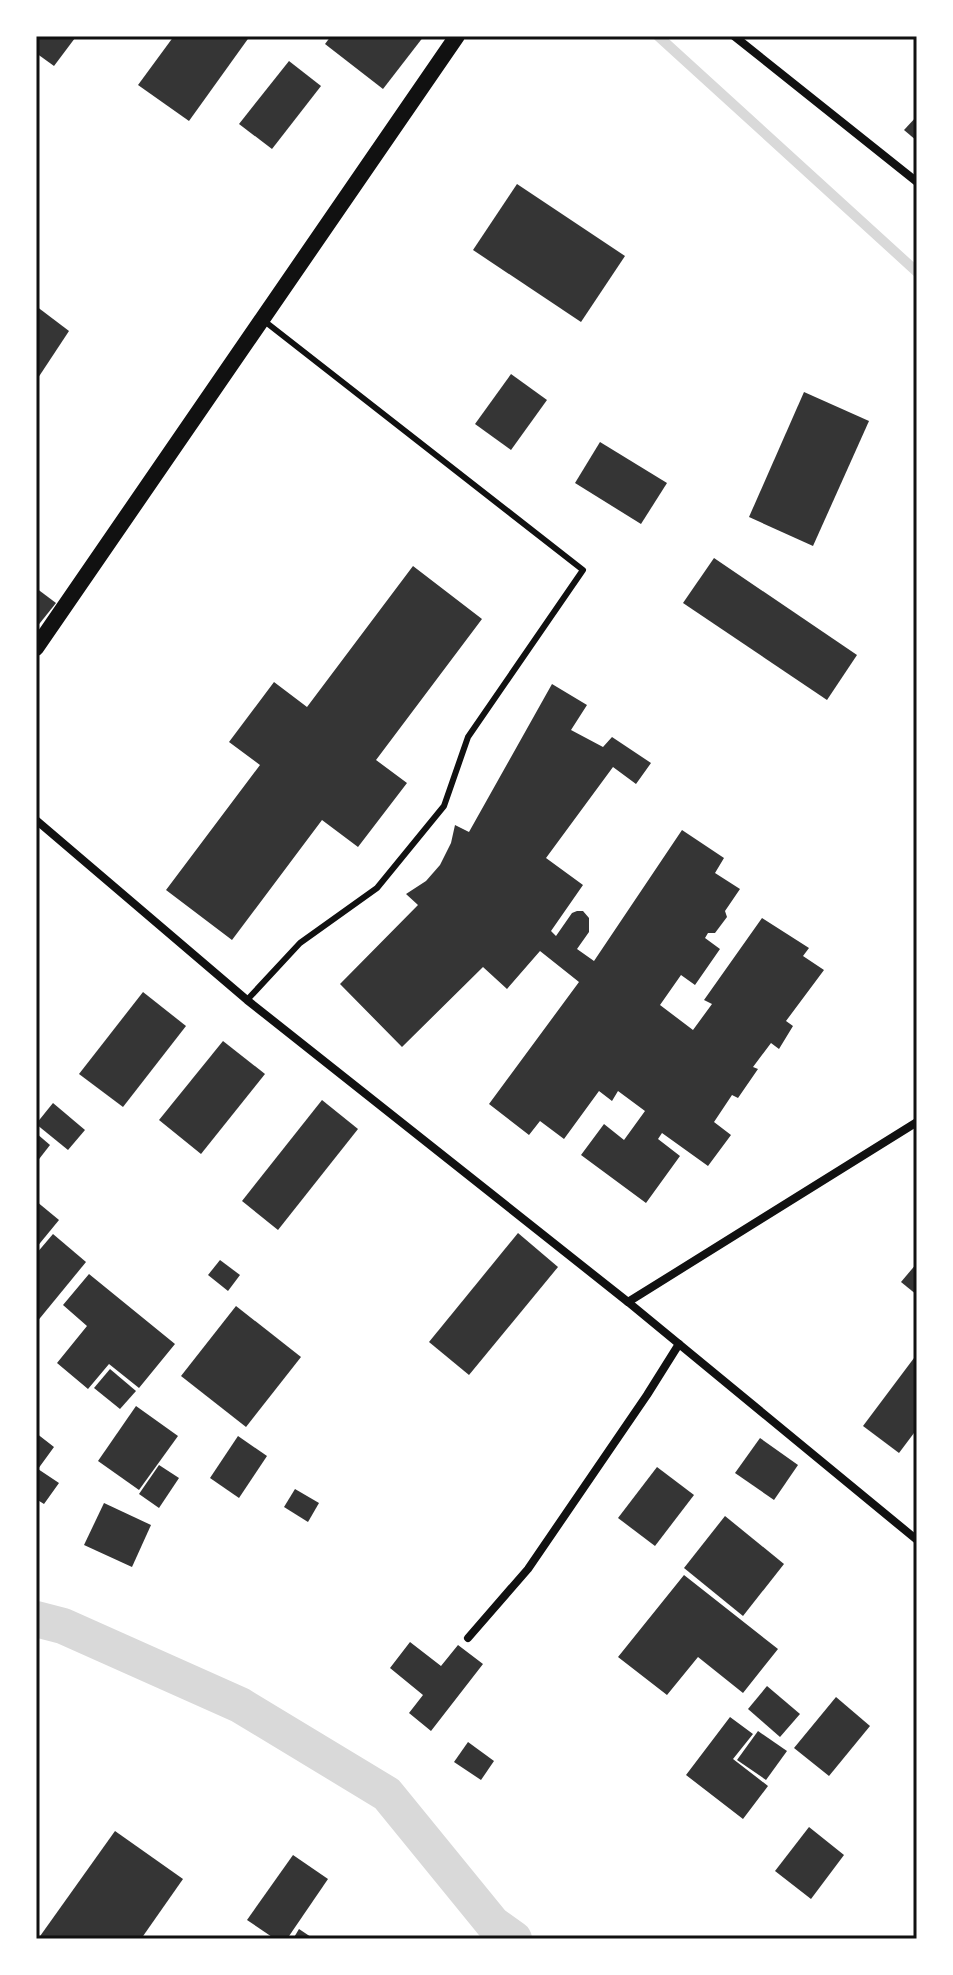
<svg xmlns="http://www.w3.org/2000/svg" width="953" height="1975" viewBox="0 0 953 1975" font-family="Cabin,sans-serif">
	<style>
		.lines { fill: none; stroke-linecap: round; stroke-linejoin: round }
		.stream { stroke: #d9d9d9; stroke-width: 10 }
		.canal { stroke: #d9d9d9; stroke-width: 36 }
		.building { fill: #353535 }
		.service { stroke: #111; stroke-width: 6 }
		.minor { stroke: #111; stroke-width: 8 }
		.secondary { stroke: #111; stroke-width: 16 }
		.neatline { fill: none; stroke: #111; stroke-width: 3 }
	</style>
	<rect width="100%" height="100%" fill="#fff"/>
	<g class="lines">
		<polyline class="stream" points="658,36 917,272"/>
		<polyline class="canal" points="36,1619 63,1626 240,1705 387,1794 493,1924 514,1939"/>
	</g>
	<g class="building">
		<polygon points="36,36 73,36 75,38 54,66 36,53"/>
		<polygon points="174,36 250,36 189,121 138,85"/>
		<polygon points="331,36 424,36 383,89 325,44"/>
		<polygon points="289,61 321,86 272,149 239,124"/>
		<polygon points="917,116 917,141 904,130"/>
		<polygon points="517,184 625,256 581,322 473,250"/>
		<polygon points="36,306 69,331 36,381"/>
		<polygon points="511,374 547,400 511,450 475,424"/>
		<polygon points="804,392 869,421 813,546 749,517"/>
		<polygon points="600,442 667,483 641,524 575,483"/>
		<polygon points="714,558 857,655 827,700 683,603"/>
		<polygon points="413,566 482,619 376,760 407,783 358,847 322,820 232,940 166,890 260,765 229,742 274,682 307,707"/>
		<polygon points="36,588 56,603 36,628"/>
		<polygon points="552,684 587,705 571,730 603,747 612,737 651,763 636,784 613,767 546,858 583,885 551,931 556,936 572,913 577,911 583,911 589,918 589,932 577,949 594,961 682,830 724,858 715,873 740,889 725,911 727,917 715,933 708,933 705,938 720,949 695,985 681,975 660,1005 693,1030 712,1004 704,1000 762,918 809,948 803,956 824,970 786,1021 793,1026 779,1049 771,1043 753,1067 758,1069 738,1098 732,1095 714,1122 731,1135 708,1166 662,1133 658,1139 680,1156 646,1203 581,1155 604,1124 624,1140 645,1111 618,1091 612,1101 599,1091 564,1139 540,1121 529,1135 489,1104 579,982 540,951 507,989 483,967 402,1047 340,984 418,905 406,894 426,881 440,865 451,843 455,825 469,832"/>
		<polygon points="143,992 186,1026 123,1107 79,1074"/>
		<polygon points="223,1041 265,1074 201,1154 159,1120"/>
		<polygon points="322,1100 358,1129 278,1230 242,1201"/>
		<polygon points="53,1103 85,1130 68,1150 36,1124"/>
		<polygon points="36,1133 50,1145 36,1163"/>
		<polygon points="36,1201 59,1220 36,1248"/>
		<polygon points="518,1233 558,1267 469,1375 429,1342"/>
		<polygon points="53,1234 86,1262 36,1323 36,1254"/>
		<polygon points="220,1260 240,1275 228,1291 208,1275"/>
		<polygon points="917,1263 917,1295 901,1282"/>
		<polygon points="89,1274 175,1344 139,1388 109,1364 88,1389 57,1363 87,1326 63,1305"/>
		<polygon points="236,1306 301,1357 246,1427 181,1376"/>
		<polygon points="917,1354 917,1429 899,1453 863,1426"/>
		<polygon points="110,1369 136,1391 120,1409 94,1388"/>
		<polygon points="136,1406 178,1436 139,1490 98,1461"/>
		<polygon points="36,1433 54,1447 38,1469 59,1483 44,1504 36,1499"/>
		<polygon points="238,1436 267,1456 239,1498 210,1478"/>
		<polygon points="760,1438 798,1465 774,1500 735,1473"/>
		<polygon points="159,1465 179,1478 159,1508 139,1494"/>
		<polygon points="657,1467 694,1495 655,1546 618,1518"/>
		<polygon points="295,1489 319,1503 308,1522 284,1507"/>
		<polygon points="104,1503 151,1525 132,1567 84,1545"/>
		<polygon points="725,1516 784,1564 743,1616 684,1568"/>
		<polygon points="684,1575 778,1649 743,1693 698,1657 667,1695 618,1657"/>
		<polygon points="410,1642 441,1666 458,1645 483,1664 431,1731 409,1713 423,1695 390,1668"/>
		<polygon points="767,1686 800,1714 780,1737 748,1709"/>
		<polygon points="836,1697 870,1726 829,1776 794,1748"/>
		<polygon points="730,1717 753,1734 733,1759 768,1786 743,1819 686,1775"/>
		<polygon points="758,1731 787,1751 766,1780 737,1760"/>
		<polygon points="468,1742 494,1761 481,1780 454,1762"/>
		<polygon points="809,1827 844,1855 811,1899 775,1871"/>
		<polygon points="115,1831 183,1879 141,1939 38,1939"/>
		<polygon points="293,1855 328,1879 287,1939 275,1939 247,1920"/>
		<polygon points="299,1929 314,1939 293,1939"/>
	</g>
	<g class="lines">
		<polyline class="service" points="247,1000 300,943 377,888 444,806 468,737 583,570 263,320"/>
		<g class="minor">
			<polyline points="734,36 917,182"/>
			<polyline points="36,820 247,1000 628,1302 917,1122"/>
			<polyline points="628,1302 917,1540"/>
			<polyline points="468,1638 528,1569 647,1395 679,1344"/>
		</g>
		<polyline class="secondary" points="36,648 457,36"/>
	</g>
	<rect width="953" height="1975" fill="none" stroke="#ffffff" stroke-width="76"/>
	<rect x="38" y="38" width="877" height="1899" class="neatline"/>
</svg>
